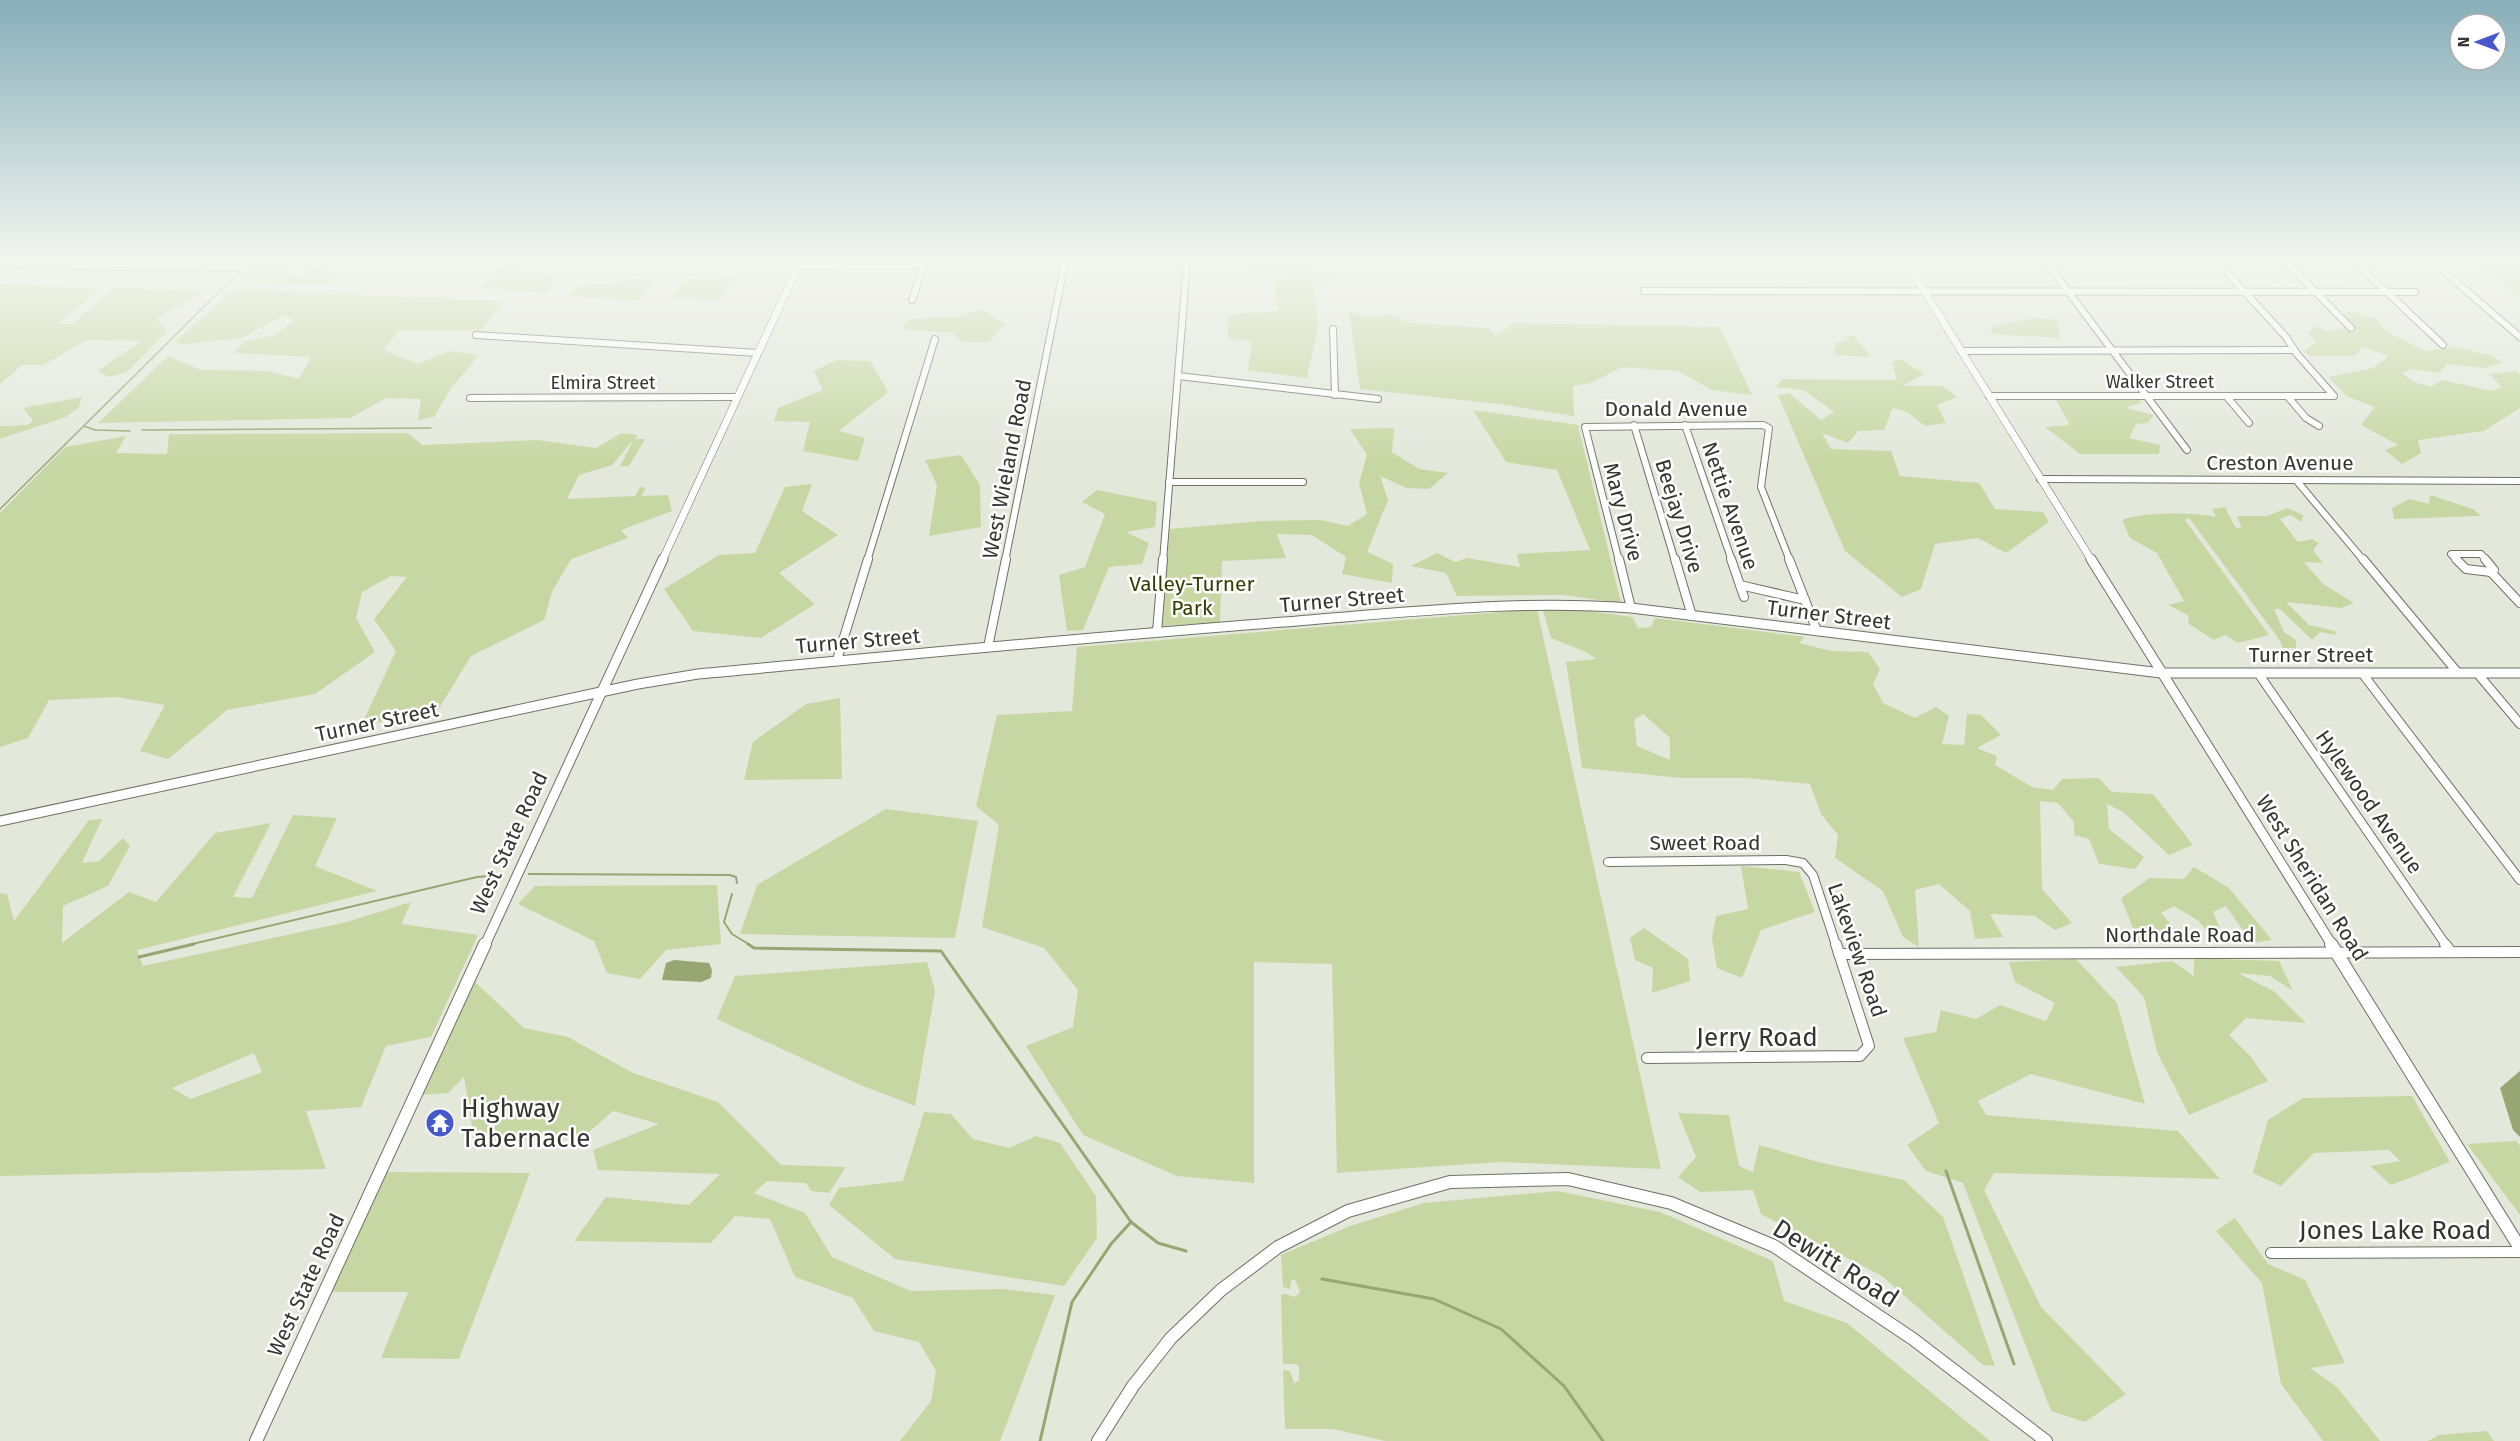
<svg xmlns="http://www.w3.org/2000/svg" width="2520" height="1441" viewBox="0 0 2520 1441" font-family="'Fira Sans',sans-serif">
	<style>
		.green { fill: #c7d7a3; fill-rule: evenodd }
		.water { fill: #97a672 }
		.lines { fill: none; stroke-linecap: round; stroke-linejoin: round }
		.stream-far2 { stroke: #97a672; stroke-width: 1.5 }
		.stream-far1 { stroke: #97a672; stroke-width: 2 }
		.stream { stroke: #97a672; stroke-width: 3 }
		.minor-far2-casing { stroke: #6d7166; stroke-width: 8 }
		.minor-far1-casing { stroke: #6d7166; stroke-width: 10 }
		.minor-casing { stroke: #6d7166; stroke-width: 12 }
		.tertiary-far2-casing { stroke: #6d7166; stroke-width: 8 }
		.tertiary-far1-casing { stroke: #6d7166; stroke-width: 11 }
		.tertiary-casing { stroke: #6d7166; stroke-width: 14 }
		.minor-far2 { stroke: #fff; stroke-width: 6 }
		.minor-far1 { stroke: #fff; stroke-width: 8 }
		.minor { stroke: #fff; stroke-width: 10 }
		.tertiary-far2 { stroke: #fff; stroke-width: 7 }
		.tertiary-far1 { stroke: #fff; stroke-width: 9 }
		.tertiary { stroke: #fff; stroke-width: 12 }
		.labels { text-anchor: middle; stroke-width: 5; stroke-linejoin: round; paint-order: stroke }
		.far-street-label { font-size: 18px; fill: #343530; stroke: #fff }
		.street-label { font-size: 21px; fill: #343530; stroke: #fff }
		.park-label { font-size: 21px; fill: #313e00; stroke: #fff }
		.near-street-label { font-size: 26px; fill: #343530; stroke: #fff }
		.near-poi-label { font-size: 26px; fill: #343530; stroke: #fff; text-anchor: start }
	</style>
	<rect width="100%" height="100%" fill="#e4e8db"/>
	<g class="green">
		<polygon points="255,262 291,262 282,273 302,276 311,267 334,271 337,279 327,284 237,282"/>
		<polygon points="1249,262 1311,262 1312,272 1335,272 1332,284 1314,286 1318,326 1307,378 1248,370 1252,342 1228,338 1227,315 1278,311 1275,280 1291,280 1289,272 1252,271"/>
		<polygon points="2476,262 2520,262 2520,299"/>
		<polygon points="498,268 555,275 548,293 480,288"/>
		<polygon points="741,277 718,300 672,298 686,279"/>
		<polygon points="625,278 654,280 639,301 569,296 581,285 617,283"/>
		<polygon points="0,284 101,289 57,324 72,324 114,288 206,291 157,318 167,331 127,372 109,377 98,371 141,341 86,340 44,365 22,365 0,384"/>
		<polygon points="234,290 502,301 481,330 400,330 383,350 418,364 449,351 479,355 451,388 434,417 418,420 421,399 386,398 350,418 98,423 168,356 201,370 267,371 299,379 311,357 234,353 245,341 274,335 295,320 284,315 242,338 183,344 175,342"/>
		<polygon points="980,309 1005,324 989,342 962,342 953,333 901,329 909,319 958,317"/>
		<polygon points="1349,311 1366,318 1388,314 1410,323 1488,328 1498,335 1514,323 1720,327 1752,395 1712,390 1678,371 1622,367 1591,383 1573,386 1574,416 1500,404 1360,389"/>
		<polygon points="2347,311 2375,318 2386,331 2424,351 2456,347 2493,356 2503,363 2484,368 2447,364 2439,373 2412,369 2402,373 2414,382 2431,387 2442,380 2492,391 2502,387 2489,374 2516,371 2520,374 2520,408 2484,431 2418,440 2421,453 2402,464 2385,450 2398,445 2361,425 2375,407 2346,396 2329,377 2373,368 2389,356 2362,347 2355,356 2310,356 2304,352 2316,342 2308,333 2317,325 2325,331 2343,329"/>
		<polygon points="2035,318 2057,320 2060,338 1992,334 1990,326"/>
		<polygon points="1845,336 1854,336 1871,357 1835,355 1834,349 1837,343 1850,340"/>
		<polygon points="1901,359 1924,374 1902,386 1942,386 1957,397 1937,405 1946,423 1925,426 1907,412 1893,408 1884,430 1858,431 1848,443 1822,433 1831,449 1891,451 1900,476 1979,483 1995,509 2043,512 2049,522 2006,553 1978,538 1935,544 1921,589 1902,597 1845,551 1778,395 1789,393 1821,420 1834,412 1804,390 1776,387 1782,379 1897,380 1892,362"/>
		<polygon points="837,360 870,361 888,392 839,431 865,438 858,461 803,451 810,422 774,421 778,408 823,390 814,371"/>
		<polygon points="82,397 79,407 66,417 0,439 0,426 28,425 33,420 23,408"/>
		<polygon points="2138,399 2142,402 2126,408 2154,415 2147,423 2136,424 2129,438 2160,445 2159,454 2080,454 2045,427 2070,425 2056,400"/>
		<polygon points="1473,410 1578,425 1621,603 1563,595 1457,596 1446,573 1411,566 1437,553 1455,562 1467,558 1520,567 1517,554 1590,550 1557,470 1506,462"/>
		<polygon points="1394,428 1392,452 1419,469 1448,473 1429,489 1407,488 1380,476 1388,500 1367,552 1393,564 1392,583 1342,574 1346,557 1312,535 1277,534 1286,558 1222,561 1220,623 1162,626 1160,622 1170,529 1261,521 1321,520 1348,526 1367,514 1359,483 1367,455 1350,429"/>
		<polygon points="408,433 422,445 538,440 596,448 621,433 638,435 635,439 645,439 629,466 620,466 634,439 612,465 579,475 567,499 635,496 640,487 646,488 641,496 668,495 672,511 621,530 628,538 571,559 552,592 544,620 471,656 438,710 361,726 396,651 374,619 407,577 391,576 362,592 356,618 375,652 315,694 227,710 168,759 140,751 165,705 116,697 49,700 28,738 0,747 0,513 65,447 126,436 116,453 167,454 169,434"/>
		<polygon points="961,455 980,485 981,527 929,536 937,485 925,460"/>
		<polygon points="812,484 802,511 838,535 779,573 815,604 761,638 693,631 664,589 719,555 755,553 785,487"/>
		<polygon points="1097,490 1157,502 1155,527 1126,532 1149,543 1142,564 1109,567 1083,630 1067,631 1059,575 1085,567 1105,514 1082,502"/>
		<polygon points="2430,495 2473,509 2481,516 2394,519 2392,508 2410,499 2429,504"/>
		<path d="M2225 507 2235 527 2242 529 2237 516H2267L2287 508 2303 515 2302 522 2290 515 2280 519 2298 542 2312 539 2319 543 2313 550 2323 563 2304 562 2323 584 2354 603 2341 608 2286 602 2309 625 2335 631 2336 635 2320 632 2312 640 2280 609H2274L2284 632 2296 640V648H2283L2279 639 2189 518 2185 520 2269 635 2238 643 2225 635 2214 640 2189 624 2188 615 2168 605 2184 601 2157 553 2130 538 2122 520C2141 512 2194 512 2216 517L2212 509Z"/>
		<polygon points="1537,609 1661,1169 1500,1162 1337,1173 1332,964 1254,962 1254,1183 1177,1176 1083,1135 1026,1046 1073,1027 1078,990 1044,948 982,927 999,825 976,806 997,715 1072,711 1077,647"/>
		<path d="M1573 609 1632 617 1638 628 1651 627 1655 618 1805 637 1799 643 1831 651 1868 652 1880 669 1873 684 1883 703 1915 718 1936 707 1949 716 1942 744 1964 745 1967 714 1981 715 2001 735 1977 748 1997 756 1995 765 2032 787 2053 790 2062 779 2099 778 2112 792 2153 794 2193 845 2169 855 2123 812 2107 804 2109 829 2144 857 2135 869 2099 864 2089 839 2074 835V822L2058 803 2040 801 2042 889 2072 923 2055 930 2035 916 1990 914 2003 937 1975 939 1970 911 1939 884 1915 890 1919 947 1903 937 1883 891 1835 858 1838 835 1821 814 1810 784 1747 778H1681L1582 768 1566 662 1596 659 1586 652 1551 638 1543 610ZM1643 714 1670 738V760L1637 746 1634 720Z"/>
		<polygon points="840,698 842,779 744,780 753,742 806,704"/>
		<polygon points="886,809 978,821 955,938 740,934 757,885"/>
		<path d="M293 815 337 818 315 866 377 891 137 950 143 966 347 922 411 902 401 924 478 935 431 1037 386 1046 361 1107 306 1111 326 1169 0 1176V893L7 894 14 921 89 820 102 819 82 863 99 861 123 838 130 846 108 886 63 906 62 943 129 892 156 902 215 833 271 823 233 897 252 898ZM254 1053 262 1072 191 1099 172 1088Z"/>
		<polygon points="1741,866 1799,872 1815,912 1761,930 1742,978 1717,968 1712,938 1716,916 1748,909"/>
		<polygon points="2194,867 2229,888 2272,940 2252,943 2226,906 2213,912 2223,935 2208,933 2199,921 2174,906 2161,913 2183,939 2139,943 2121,898 2150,878 2184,879"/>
		<polygon points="717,885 721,944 666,950 640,979 607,973 594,941 518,904 535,886"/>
		<polygon points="1644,928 1688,959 1690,981 1652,993 1653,968 1635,960 1630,938"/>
		<polygon points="2194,958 2279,961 2293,991 2270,976 2238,973 2275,992 2306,1023 2246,1018 2229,1035 2251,1057 2268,1081 2189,1115 2157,1052 2144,997 2116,967 2172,961 2194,976"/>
		<polygon points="2076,959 2117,1003 2145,1104 2031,1074 1978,1101 1986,1115 2178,1131 2220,1179 1994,1173 1984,1190 2041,1307 2126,1394 2085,1422 2051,1411 1963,1183 1926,1171 1907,1145 1939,1123 1903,1038 1936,1032 1941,1010 1976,1019 2000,1005 2046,1021 2055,1003 2015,982 2009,962"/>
		<polygon points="927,962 935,991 915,1106 858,1084 717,1019 735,976"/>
		<polygon points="473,980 524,1028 568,1037 633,1073 718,1102 781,1165 846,1167 829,1193 811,1191 806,1183 767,1181 754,1193 805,1213 832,1257 911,1291 1004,1289 1055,1295 1000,1441 900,1441 931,1401 936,1371 919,1342 874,1331 853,1298 795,1277 770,1219 735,1216 711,1243 574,1241 606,1197 689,1205 720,1174 598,1170 593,1150 659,1124 613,1111 581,1139 474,1139 464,1077 448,1093 420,1095"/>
		<polygon points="2412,1096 2450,1162 2391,1185 2370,1166 2400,1161 2389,1150 2314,1153 2281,1186 2253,1173 2268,1120 2303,1098"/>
		<polygon points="924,1112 951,1114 973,1139 1009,1148 1036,1136 1060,1143 1096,1196 1097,1238 1064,1286 895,1259 829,1205 839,1188 903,1181"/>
		<polygon points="1678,1113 1729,1115 1739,1166 1753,1172 1759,1145 1822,1163 1904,1180 1943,1217 1995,1366 1983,1365 1882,1276 1761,1214 1753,1190 1700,1192 1678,1177 1696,1157"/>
		<polygon points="2516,1141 2520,1146 2520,1215 2467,1144"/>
		<polygon points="383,1172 530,1173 459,1359 381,1358 408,1292 329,1292"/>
		<polygon points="1558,1191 1660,1212 1773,1261 1784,1301 1847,1323 1990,1441 1385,1441 1333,1429 1285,1429 1283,1370 1290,1371 1294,1383 1299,1381 1299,1366 1296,1364 1283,1364 1281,1295 1286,1294 1295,1297 1300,1292 1295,1279 1291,1281 1290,1289 1283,1287 1281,1255 1350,1226 1424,1203"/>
		<polygon points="2235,1218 2268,1264 2305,1280 2345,1363 2310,1368 2337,1387 2380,1441 2323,1441 2281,1384 2262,1283 2216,1231"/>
		<polygon points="2487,1431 2494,1441 2428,1441 2439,1435"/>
	</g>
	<g class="water">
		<polygon points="674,960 709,963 712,970 711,978 701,982 662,980 666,963"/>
		<polygon points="2520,1071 2520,1137 2513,1130 2500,1088"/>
	</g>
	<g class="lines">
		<g class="stream-far2">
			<polyline points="0,265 46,270 199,271"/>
			<polyline points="84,426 95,430 130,431"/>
			<polyline points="142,430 431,428"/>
			<polyline points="0,509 240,271 206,271"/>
		</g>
		<g class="stream-far1">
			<polyline points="529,874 730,875 736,877 737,883"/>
			<polyline points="732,894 724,922 732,934 750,945"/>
			<polyline points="188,945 477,877 502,875"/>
		</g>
		<g class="stream">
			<polyline points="748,944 754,948 941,951 1131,1222 1158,1243 1186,1251"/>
			<polyline points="139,957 194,944"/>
			<polyline points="1946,1171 2014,1364"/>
			<polyline points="1322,1279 1434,1299 1501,1329 1564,1386 1603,1441"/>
			<polyline points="1040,1441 1072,1302 1111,1244 1131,1222"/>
		</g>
		<g class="minor-far2-casing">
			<g id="minor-far2">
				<polyline points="2046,262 2187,450"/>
				<polyline points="2286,262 2351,328"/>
				<polyline points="2355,262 2443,345"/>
				<polyline points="2433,262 2520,337"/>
				<polyline points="798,266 924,265"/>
				<polyline points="1644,291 2415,292"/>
				<polyline points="912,300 925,262"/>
				<polyline points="1333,329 1335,395"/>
				<polyline points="476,335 758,353"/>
				<polyline points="1961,351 2294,350"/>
				<polyline points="1178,376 1378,399"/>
				<polyline points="1989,396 2334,396 2297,354 2286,337 2217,262"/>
				<polyline points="2227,397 2249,423"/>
				<polyline points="2288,397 2306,418 2319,426"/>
				<polyline points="470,398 737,397"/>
				<polyline points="1634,425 1675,561"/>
				<polyline points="1685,425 1732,561"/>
				<polyline points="2040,479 2520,481"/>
				<polyline points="2296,480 2364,561"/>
				<polyline points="1169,482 1303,482"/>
				<polyline points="867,561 935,339"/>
				<polyline points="1005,561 1065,262"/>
				<polyline points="1163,561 1187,262"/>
				<polyline points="1619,561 1585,427 1763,425 1769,428 1761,487 1790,561"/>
				<polyline points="2458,561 2451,554 2481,554 2487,561"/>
			</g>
		</g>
		<g class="minor-far1-casing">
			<g id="minor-far1">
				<polyline points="1619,559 1631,608"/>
				<polyline points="1675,559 1692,616"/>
				<polyline points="1731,559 1744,597"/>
				<polyline points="1789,559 1817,631"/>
				<polyline points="2363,559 2458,673"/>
				<polyline points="2456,559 2466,569 2491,572"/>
				<polyline points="2485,559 2494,570 2491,572"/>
				<polyline points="2491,572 2520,603"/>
				<polyline points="1740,585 1805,600"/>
				<polyline points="1157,632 1163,559"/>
				<polyline points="988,647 1006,559"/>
				<polyline points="837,660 868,559"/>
				<polyline points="2258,673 2446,945"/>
				<polyline points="2362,673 2520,880"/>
				<polyline points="2477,673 2520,724"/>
				<polyline points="1608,862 1786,860 1803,863 1813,875 1836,945"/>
			</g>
		</g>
		<g class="minor-casing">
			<g id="minor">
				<polyline points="2445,944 2451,952"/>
				<polyline points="1839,954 2520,952"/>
				<polyline points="1647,1058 1860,1056 1869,1046 1836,944"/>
				<polyline points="2271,1253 2520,1252"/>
			</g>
		</g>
		<g class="tertiary-far2-casing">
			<g id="tertiary-far2">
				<polyline points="1906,262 2092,561"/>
				<polyline points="662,561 800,262"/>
			</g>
		</g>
		<g class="tertiary-far1-casing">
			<g id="tertiary-far1">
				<polyline points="2091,559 2332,945"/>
				<path d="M0 821 638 684 698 674C893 656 1088 637 1284 622 1399 613 1515 599 1631 608L2161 673H2520"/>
				<polyline points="485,945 663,559"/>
			</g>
		</g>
		<g class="tertiary-casing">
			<g id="tertiary">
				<polyline points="2331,944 2520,1248"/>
				<polyline points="256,1441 485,944"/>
				<polyline points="1098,1441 1133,1386 1171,1338 1221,1290 1278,1247 1348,1211 1450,1182 1568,1179 1671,1203 1774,1246 1913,1339 2046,1441"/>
			</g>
		</g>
		<use href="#minor-far2" class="minor-far2"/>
		<use href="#minor-far1" class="minor-far1"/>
		<use href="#minor" class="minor"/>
		<use href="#tertiary-far2" class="tertiary-far2"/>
		<use href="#tertiary-far1" class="tertiary-far1"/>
		<use href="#tertiary" class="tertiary"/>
	</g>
	<linearGradient id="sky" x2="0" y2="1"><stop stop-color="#87aeb9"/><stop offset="0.56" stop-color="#f3f5ef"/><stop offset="1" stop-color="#f3f5ef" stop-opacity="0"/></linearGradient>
	<rect width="2520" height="464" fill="url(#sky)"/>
	<defs>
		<g id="temple-disc" transform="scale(1.5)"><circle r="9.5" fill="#4658cc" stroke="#fff"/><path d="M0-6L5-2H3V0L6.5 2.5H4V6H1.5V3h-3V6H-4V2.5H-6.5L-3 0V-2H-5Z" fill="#fff"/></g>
	</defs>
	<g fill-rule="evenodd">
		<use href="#temple-disc" x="440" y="1123"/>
	</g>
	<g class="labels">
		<g class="far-street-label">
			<text x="2160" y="388">Walker Street</text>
			<text x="603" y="389">Elmira Street</text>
		</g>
		<g class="street-label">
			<text x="1676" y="416">Donald Avenue</text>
			<text x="2280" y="470">Creston Avenue</text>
			<text transform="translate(1007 469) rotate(-79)" y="7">West Wieland Road</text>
			<text transform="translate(1730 506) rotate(71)" y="7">Nettie Avenue</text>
			<text transform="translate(1623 512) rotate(75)" y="7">Mary Drive</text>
			<text transform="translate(1679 516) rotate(73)" y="7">Beejay Drive</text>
			<text transform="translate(1342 600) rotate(-5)" y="7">Turner Street</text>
			<text transform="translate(1829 615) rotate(7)" y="7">Turner Street</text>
			<text transform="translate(858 641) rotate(-5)" y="7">Turner Street</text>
			<text x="2311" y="662">Turner Street</text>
			<text transform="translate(377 722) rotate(-12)" y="7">Turner Street</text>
			<text transform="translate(2369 802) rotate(55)" y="7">Hylewood Avenue</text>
			<text transform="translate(509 843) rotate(-65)" y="7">West State Road</text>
			<text x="1705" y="850">Sweet Road</text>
			<text transform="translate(2312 878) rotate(58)" y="7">West Sheridan Road</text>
			<text x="2180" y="942">Northdale Road</text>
			<text transform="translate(1857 950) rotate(71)" y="7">Lakeview Road</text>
			<text transform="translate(306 1285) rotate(-65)" y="7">West State Road</text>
		</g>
		<g class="park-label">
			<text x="1192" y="591">Valley-Turner<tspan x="1192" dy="24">Park</tspan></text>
		</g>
		<g class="near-street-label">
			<text x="1757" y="1046">Jerry Road</text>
			<text x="2395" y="1239">Jones Lake Road</text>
			<text transform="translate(1836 1263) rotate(32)" y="9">Dewitt Road</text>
		</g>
		<g class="near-poi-label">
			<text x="461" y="1117">Highway<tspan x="461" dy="30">Tabernacle</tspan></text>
		</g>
	</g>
	<g transform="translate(2478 42) rotate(270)"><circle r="28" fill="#ffffff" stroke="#aeaeac" stroke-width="1.5"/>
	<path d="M0-4.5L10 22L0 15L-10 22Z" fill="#4658cc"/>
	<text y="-9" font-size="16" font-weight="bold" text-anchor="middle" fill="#343530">N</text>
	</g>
</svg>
